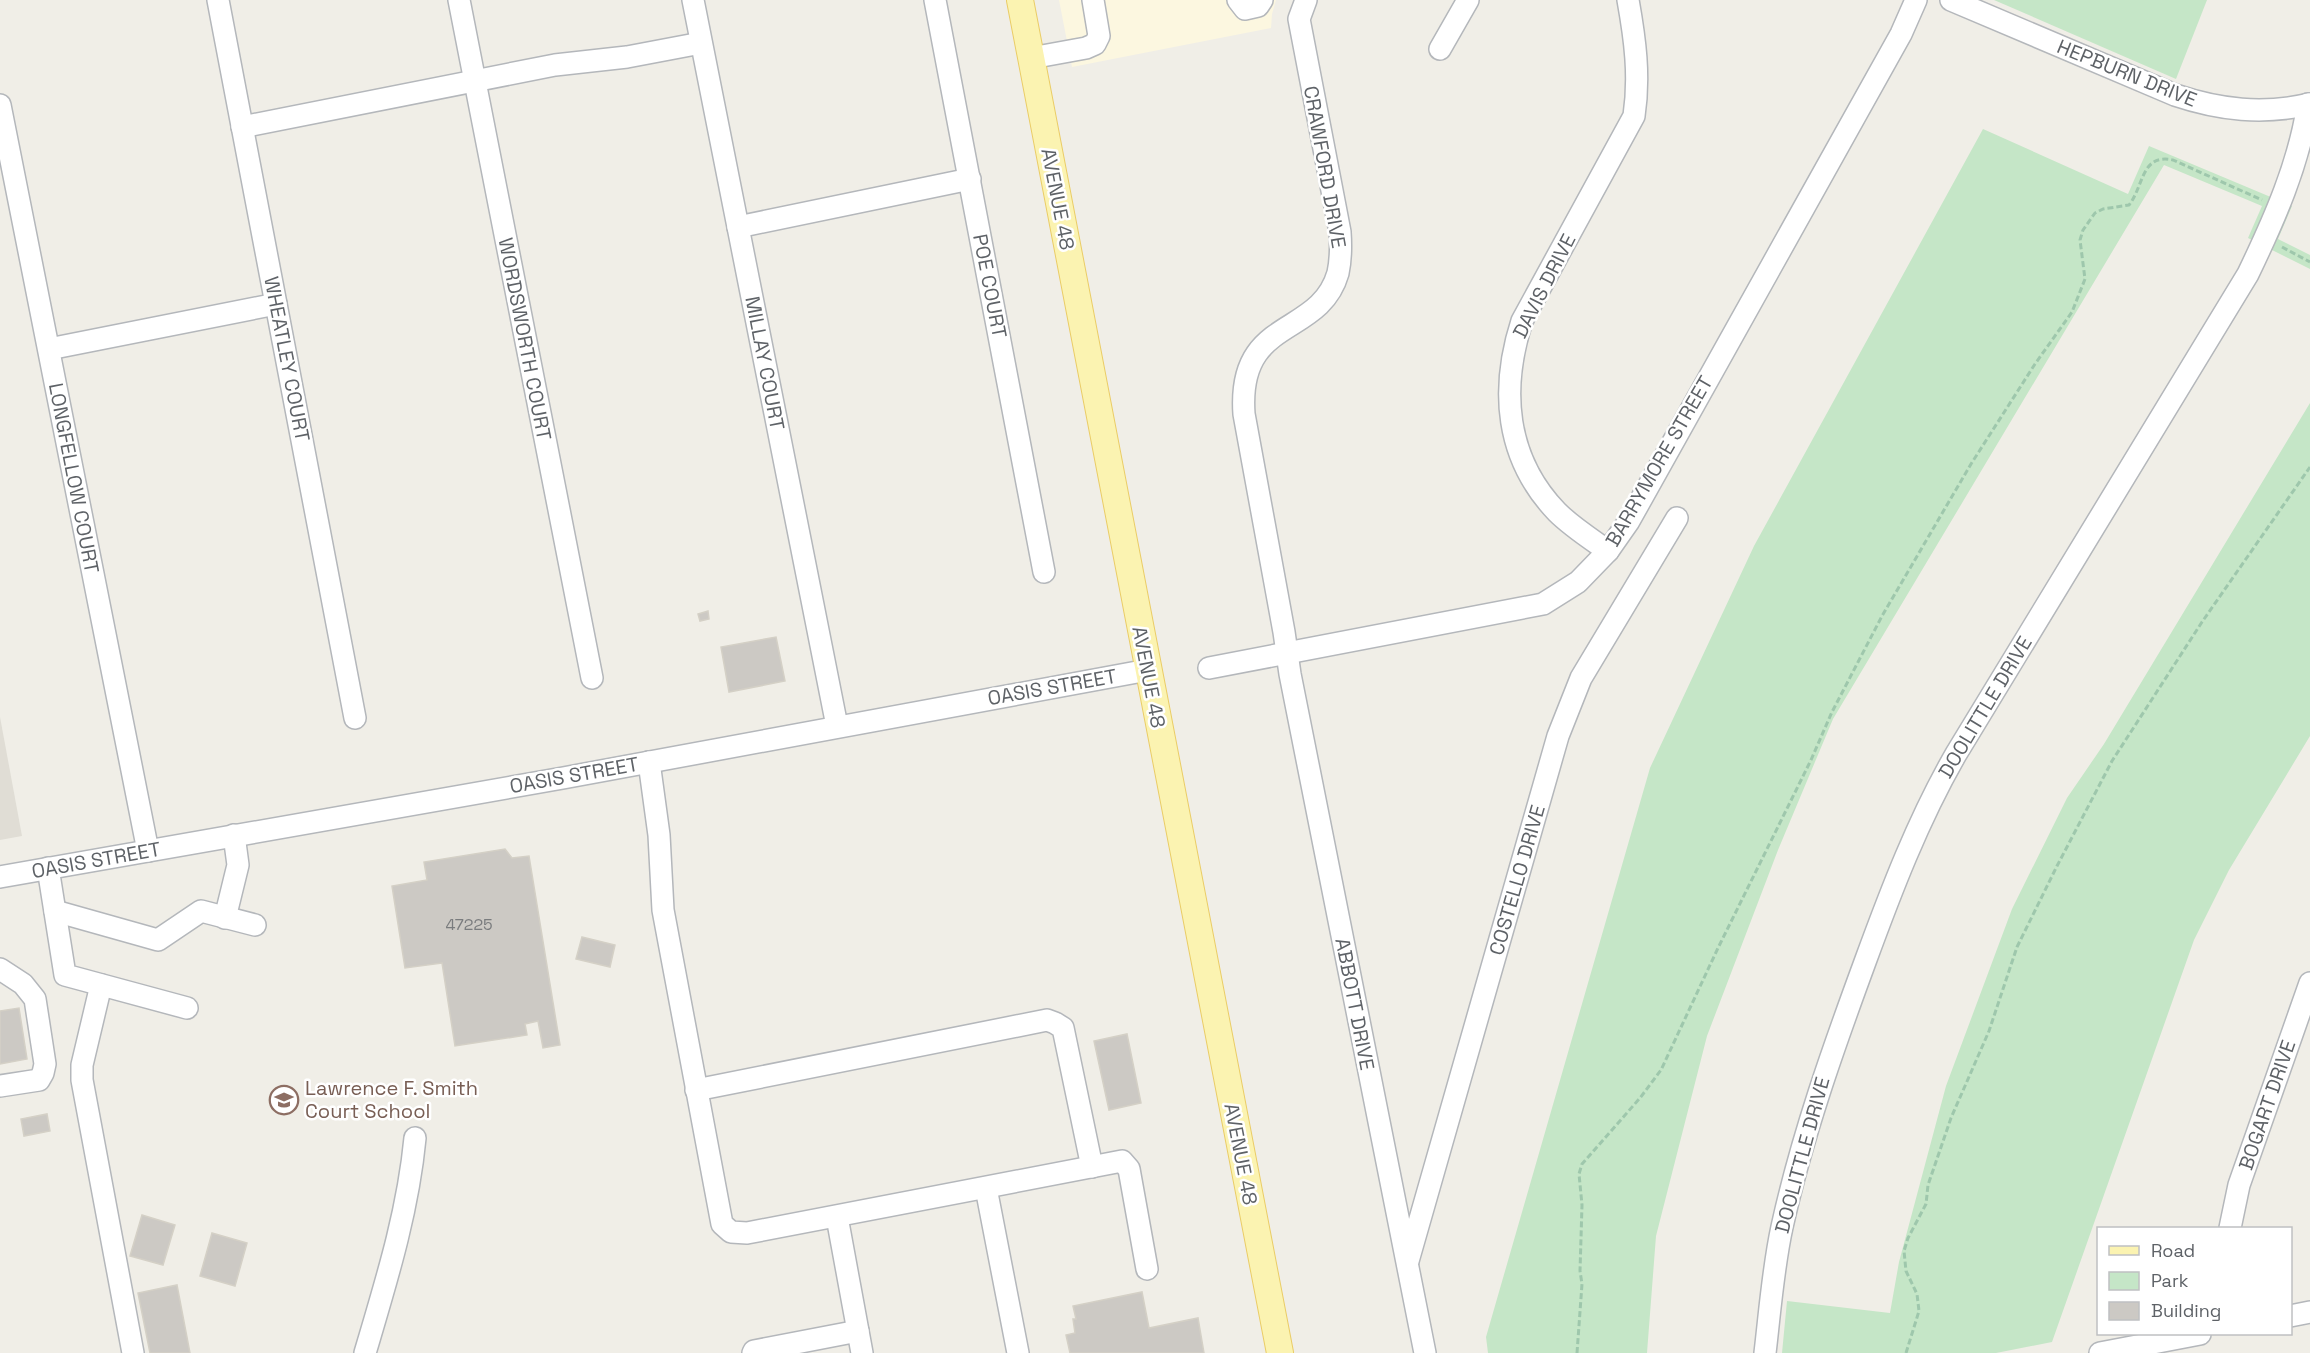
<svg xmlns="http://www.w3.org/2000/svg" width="2310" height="1353" viewBox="0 0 2310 1353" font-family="'Space Grotesk',sans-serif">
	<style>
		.commercial { fill: #fcf7e0 }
		.education { fill: #e0ddd5 }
		.green { fill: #c5e6c7 }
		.building { fill: #ccc9c4; stroke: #d4d0c6; stroke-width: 1.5 }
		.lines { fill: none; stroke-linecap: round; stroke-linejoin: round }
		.minor-casing { stroke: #b4b7bb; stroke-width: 24 }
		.major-casing { stroke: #eacc66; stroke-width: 28 }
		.path { stroke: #9ec7ac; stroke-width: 3; stroke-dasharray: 6 3; stroke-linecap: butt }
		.minor { stroke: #fff; stroke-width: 21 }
		.major { stroke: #fbf3b1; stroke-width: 26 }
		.labels { text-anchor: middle; stroke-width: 5; stroke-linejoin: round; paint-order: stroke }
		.number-label { font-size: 16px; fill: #7a7c7e }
		.street-label { font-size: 20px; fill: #5e6267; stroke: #fff }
		.education-label { font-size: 20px; fill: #785e54; stroke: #fff; text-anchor: start }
	</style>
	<rect width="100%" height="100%" fill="#f0eee7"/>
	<polygon class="commercial" points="1059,0 1276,0 1272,14 1271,28 1072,67"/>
	<polygon class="education" points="0,717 22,836 0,840"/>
	<g class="green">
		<polygon points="1994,0 2207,0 2176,79"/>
		<polygon points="1983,129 2128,194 2149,146 2292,206 2278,239 2310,255 2310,269 2248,238 2262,206 2164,165 1833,719 1778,850 1707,1036 1656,1236 1647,1353 1488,1353 1486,1337 1650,768 1754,546"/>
		<polygon points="2310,403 2310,736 2229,870 2194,940 2052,1342 1996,1353 1782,1353 1787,1301 1890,1313 1899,1262 1946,1086 2012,909 2067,798 2104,744"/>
	</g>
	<g class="building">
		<polygon points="708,611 709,619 700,621 698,614"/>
		<polygon points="776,637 785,681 729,692 721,647"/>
		<polygon points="505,849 512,858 529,856 560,1045 543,1048 538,1021 525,1024 527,1035 455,1046 442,963 405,968 392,886 427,880 424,862"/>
		<polygon points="582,937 615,945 610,967 576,959"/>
		<polygon points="19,1008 27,1059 0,1064 0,1011"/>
		<polygon points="1127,1034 1141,1103 1109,1110 1094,1041"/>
		<polygon points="47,1114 50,1131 24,1136 21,1119"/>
		<polygon points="142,1215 175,1225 163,1265 130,1256"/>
		<polygon points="212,1233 247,1243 235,1286 200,1276"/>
		<polygon points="177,1285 190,1353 150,1353 138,1293"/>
		<polygon points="1142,1292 1149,1328 1198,1318 1204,1353 1070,1353 1066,1335 1075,1333 1073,1319 1076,1319 1073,1306"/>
	</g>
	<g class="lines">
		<g class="minor-casing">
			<g id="minor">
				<polyline points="218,0 355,718"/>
				<polyline points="459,0 592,678"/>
				<polyline points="693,0 837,726"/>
				<polyline points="935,0 1044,572"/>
				<polyline points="1238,0 1245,9 1258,6 1262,0"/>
				<path d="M1306 0 1299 19 1340 232C1341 246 1341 259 1338 273 1319 339 1237 315 1244 414L1284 632 1290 674 1425 1353"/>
				<path d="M1951 0 2175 95C2220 110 2263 115 2310 104"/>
				<polyline points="1440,49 1468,0"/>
				<polyline points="1031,58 1086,48 1095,44 1099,36 1093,0"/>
				<polyline points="0,105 148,851"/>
				<polyline points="242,127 555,65 627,57 701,43"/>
				<polyline points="738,227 970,179"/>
				<polyline points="49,349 276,304"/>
				<path d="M1608 551C1591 539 1572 527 1557 512 1505 458 1500 389 1522 321L1634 116C1640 76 1635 39 1628 0"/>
				<polyline points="1209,668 1543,604 1578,582 1608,551 1629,521 1901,34 1916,0"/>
				<polyline points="649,762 659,835 663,910 722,1224 731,1232 747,1233 1122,1161 1129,1169 1147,1269"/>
				<polyline points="48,868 65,975 187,1008"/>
				<polyline points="0,877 563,778 1148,670"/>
				<polyline points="55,911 158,940 201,911 255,925"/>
				<polyline points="225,918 238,865 234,835"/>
				<polyline points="0,969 23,984 35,999 45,1064 43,1073 39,1080 0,1086"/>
				<polyline points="101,985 82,1065 82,1080 133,1353"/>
				<polyline points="696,1090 1047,1020 1055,1023 1063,1028 1092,1167"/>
				<polyline points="986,1188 1018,1353"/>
				<polyline points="837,1217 862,1353"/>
				<polyline points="2230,1228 2239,1185 2310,983"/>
				<polyline points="1408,1261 1558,736 1581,678 1677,518"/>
				<polyline points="2290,1316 2310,1312"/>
				<path d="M365 1353C386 1282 408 1212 415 1138"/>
				<polyline points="753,1353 754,1351 858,1331"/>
				<path d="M1765 1353C1770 1311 1773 1268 1782 1227 1802 1136 1833 1049 1865 962 1891 891 1918 820 1956 754L2248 274C2274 220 2299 164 2308 104"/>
				<polyline points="2100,1353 2200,1334"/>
			</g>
		</g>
		<g class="major-casing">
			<polyline id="major" points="1020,0 1280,1353"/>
		</g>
		<g class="path">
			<polyline points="2282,247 2310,262"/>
			<path d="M1577 1353 1582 1284 1580 1271 1582 1205 1579 1174 1582 1164 1640 1098 1661 1070 1718 948 1811 760 1832 712 1882 616 1971 464 2035 364 2072 312 2085 279 2080 240 2083 230 2095 213 2103 209 2129 205C2144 186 2141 153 2173 160L2262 200"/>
			<polyline points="1906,1353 1919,1311 1917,1294 1906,1271 1904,1251 1908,1238 1926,1204 1928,1185 1951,1118 1989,1031 2017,947 2057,866 2112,761 2202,622 2310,467"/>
		</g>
		<use href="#minor" class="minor"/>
		<use href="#major" class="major"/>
	</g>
	<defs>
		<g id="school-ring" transform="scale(1.5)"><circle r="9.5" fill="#fff" stroke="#8d6e63" stroke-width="1.5"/><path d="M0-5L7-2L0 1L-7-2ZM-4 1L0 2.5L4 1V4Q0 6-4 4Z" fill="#8d6e63"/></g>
	</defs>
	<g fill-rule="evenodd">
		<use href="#school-ring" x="284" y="1100"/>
	</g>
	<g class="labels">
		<g class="number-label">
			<text x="469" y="930">47225</text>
		</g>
		<g class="street-label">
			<text transform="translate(2127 73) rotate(22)" y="7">HEPBURN DRIVE</text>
			<text transform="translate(1325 167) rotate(80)" y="7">CRAWFORD DRIVE</text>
			<text transform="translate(1058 199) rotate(79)" y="7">AVENUE 48</text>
			<text transform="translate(990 286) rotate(79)" y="7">POE COURT</text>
			<text transform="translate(1544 286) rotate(-63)" y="7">DAVIS DRIVE</text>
			<text transform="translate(525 339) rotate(79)" y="7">WORDSWORTH COURT</text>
			<text transform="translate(287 359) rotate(79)" y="7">WHEATLEY COURT</text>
			<text transform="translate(765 363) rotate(79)" y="7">MILLAY COURT</text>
			<text transform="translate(1659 461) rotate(-60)" y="7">BARRYMORE STREET</text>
			<text transform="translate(74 478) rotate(79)" y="7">LONGFELLOW COURT</text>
			<text transform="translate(1149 677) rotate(79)" y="7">AVENUE 48</text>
			<text transform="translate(1052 687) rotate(-10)" y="7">OASIS STREET</text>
			<text transform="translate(1985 707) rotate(-59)" y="7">DOOLITTLE DRIVE</text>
			<text transform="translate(574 775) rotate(-10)" y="7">OASIS STREET</text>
			<text transform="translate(96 860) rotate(-10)" y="7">OASIS STREET</text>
			<text transform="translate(1517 880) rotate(-74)" y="7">COSTELLO DRIVE</text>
			<text transform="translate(1355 1004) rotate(79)" y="7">ABBOTT DRIVE</text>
			<text transform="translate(2267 1105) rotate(-71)" y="7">BOGART DRIVE</text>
			<text transform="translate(1241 1154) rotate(79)" y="7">AVENUE 48</text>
			<text transform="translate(1802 1155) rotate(-75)" y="7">DOOLITTLE DRIVE</text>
		</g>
		<g class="education-label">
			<text x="305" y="1095">Lawrence F. Smith<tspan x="305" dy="23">Court School</tspan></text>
		</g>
	</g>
	<rect x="2097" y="1227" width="195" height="108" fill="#ffffff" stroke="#bfc0c2" stroke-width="1.5"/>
	<rect x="2109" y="1246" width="30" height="9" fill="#fbf3b1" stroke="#bfc0c2" stroke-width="1.5"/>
	<text x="2151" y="1257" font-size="18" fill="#5e6267">Road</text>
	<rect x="2109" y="1272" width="30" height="18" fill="#c5e6c7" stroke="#bfc0c2" stroke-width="1.5"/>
	<text x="2151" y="1287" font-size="18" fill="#5e6267">Park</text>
	<rect x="2109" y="1302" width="30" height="18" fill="#ccc9c4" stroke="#bfc0c2" stroke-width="1.5"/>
	<text x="2151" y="1317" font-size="18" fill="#5e6267">Building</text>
</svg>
